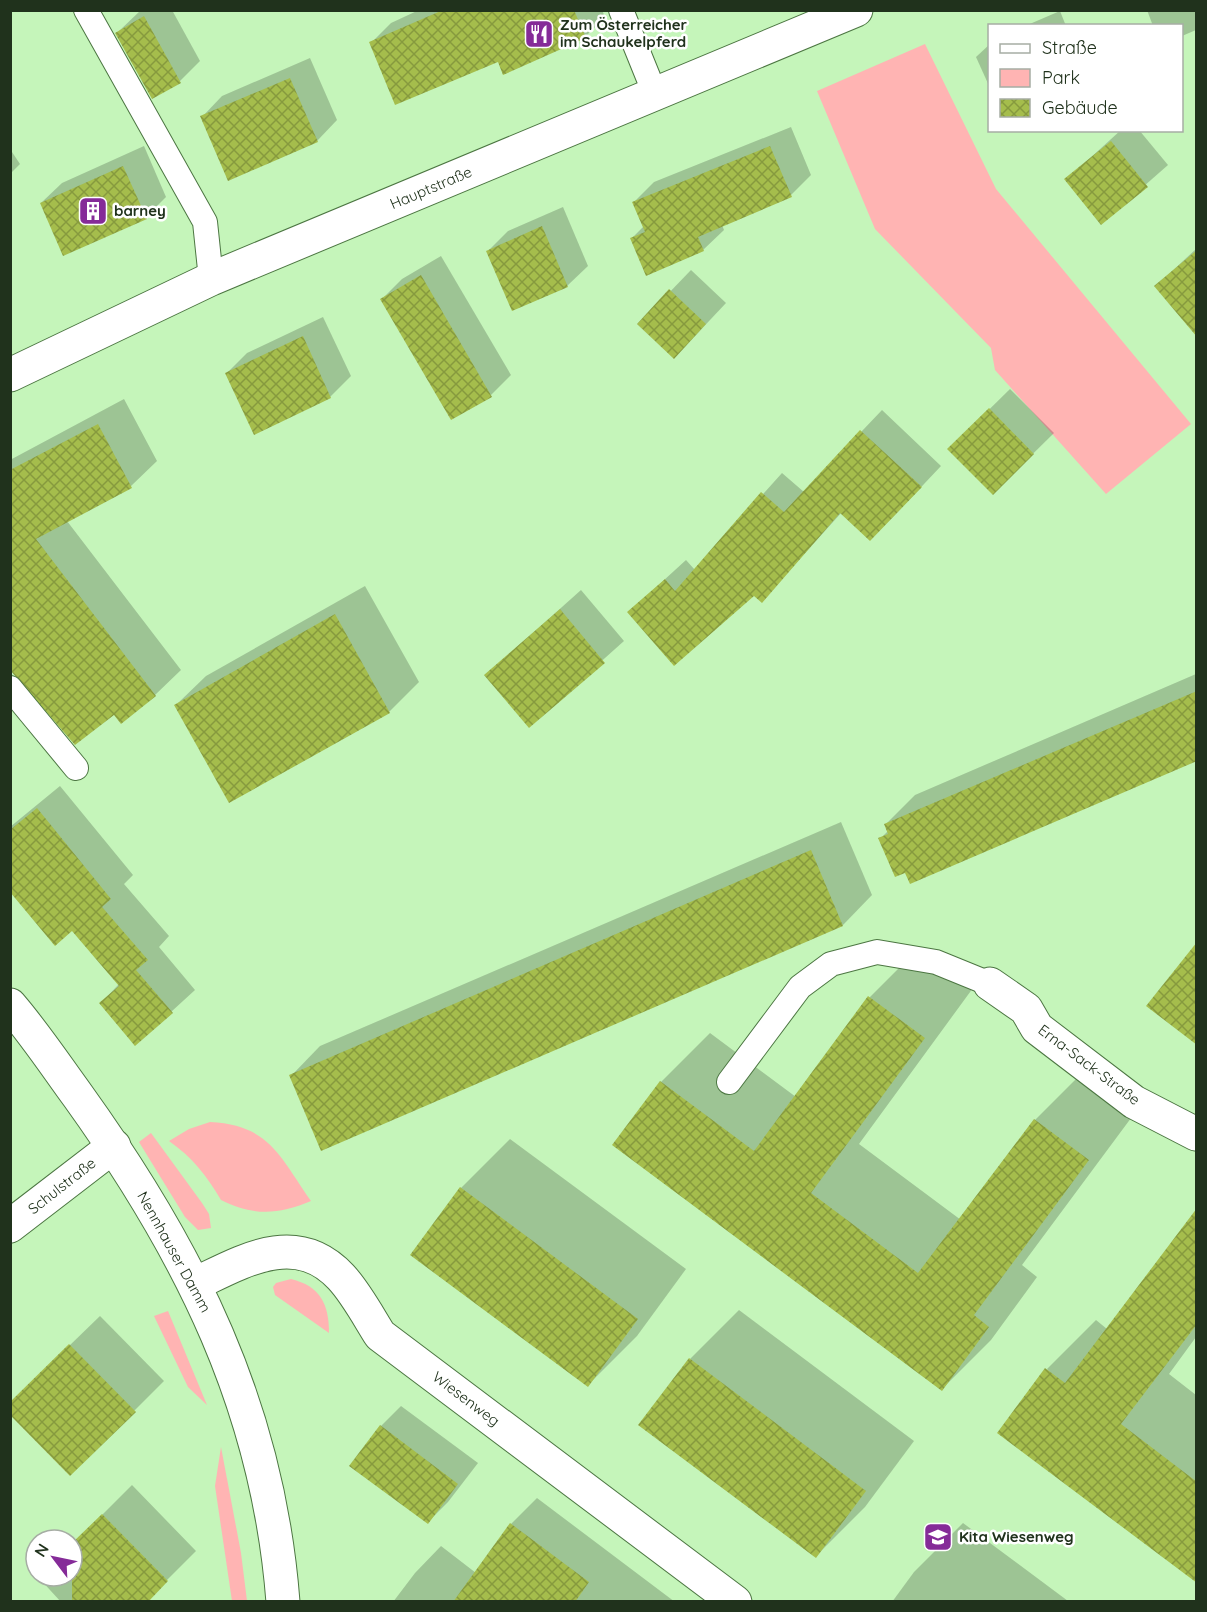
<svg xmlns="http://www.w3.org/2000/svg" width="1207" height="1612" viewBox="0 0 1207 1612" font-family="Quicksand,sans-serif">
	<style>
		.green { fill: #ffb4b3 }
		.shadow { fill: #0003 }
		.building { fill: url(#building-cross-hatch) }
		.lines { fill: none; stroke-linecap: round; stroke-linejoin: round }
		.service-casing { stroke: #4c7642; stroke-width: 26 }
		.minor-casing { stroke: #4c7642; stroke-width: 35 }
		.service { stroke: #fff; stroke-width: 24 }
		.minor { stroke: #fff; stroke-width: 33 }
		.labels { text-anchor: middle; stroke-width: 5; stroke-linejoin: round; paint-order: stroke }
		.poi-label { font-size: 15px; font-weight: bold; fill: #20321c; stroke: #fff; text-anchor: start }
		.street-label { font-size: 15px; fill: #20321c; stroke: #fff }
	</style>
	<defs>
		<pattern id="building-cross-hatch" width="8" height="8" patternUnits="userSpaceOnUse" patternTransform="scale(1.5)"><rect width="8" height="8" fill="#a5bd4c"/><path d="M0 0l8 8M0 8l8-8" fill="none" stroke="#869a3e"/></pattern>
	</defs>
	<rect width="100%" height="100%" fill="#c5f5ba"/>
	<g class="green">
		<polygon points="925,44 996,189 1191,424 1106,494 995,370 991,348 875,229 817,91"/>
		<path d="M210 1122C270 1125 280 1157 311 1201 277 1215 254 1216 221 1200 207 1176 192 1157 169 1141L189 1129Z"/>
		<polygon points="151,1133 202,1203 209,1214 211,1228 198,1230 185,1217 139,1142"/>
		<path d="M291 1279C320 1286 329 1304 329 1333L275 1295 273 1287 276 1283Z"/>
		<polygon points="168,1311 207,1405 188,1387 154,1316"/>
		<polygon points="221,1447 241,1553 247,1601 232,1601 215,1486"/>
	</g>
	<g class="shadow">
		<polygon points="141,10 172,10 200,61 180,81 153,97 117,33"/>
		<polygon points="419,10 602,10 605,17 585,37 499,60 371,43 391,23"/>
		<polygon points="1147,10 1196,10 1196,30 1182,36 1182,26 1153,26"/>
		<polygon points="1060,11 1066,26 1025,26"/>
		<polygon points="990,44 990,88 976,57"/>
		<polygon points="310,58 337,120 317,141 202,117 222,96"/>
		<polygon points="791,127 811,175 791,195 722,225 724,230 703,250 631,239 644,226 634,202 654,182"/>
		<polygon points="1121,130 1139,130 1168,165 1102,223 1066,180"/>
		<polygon points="144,146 166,197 146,217 41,203 62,183"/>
		<polygon points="10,149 20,164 10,174"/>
		<polygon points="563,207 588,266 567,286 488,251 508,231"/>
		<polygon points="1196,249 1196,334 1156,286"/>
		<polygon points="441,256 511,375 491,395 382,299 402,279"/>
		<polygon points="691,270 726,303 694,337 639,324"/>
		<polygon points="323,317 351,376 330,397 255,433 226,374 247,353"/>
		<polygon points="1010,389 1054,433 993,493 949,449"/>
		<polygon points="124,399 157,461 131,486 67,521 181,670 155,695 121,722 10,533 10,460"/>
		<polygon points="882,410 941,466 891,519 842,512 762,601 754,594 629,612 686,560 695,570 782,473 804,492"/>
		<polygon points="365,586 419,682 389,712 230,801 176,705 206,676"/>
		<polygon points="581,590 624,641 529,726 486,675"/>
		<polygon points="1196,674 1196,759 905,871 880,839 888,831 885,825 915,795"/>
		<polygon points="60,786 133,875 124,884 169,936 159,947 195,990 136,1044 101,1003 119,984 73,929 10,889 10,827"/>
		<polygon points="841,822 872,895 843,925 322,1149 291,1076 320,1046"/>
		<polygon points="919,948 973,988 859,1144 961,1220 1035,1120 1084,1071 1137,1110 1022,1265 1037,1277 991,1340 942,1389 661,1082 710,1033 796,1097 870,997"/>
		<polygon points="510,1139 686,1269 637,1336 588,1385 412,1255 461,1188"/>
		<polygon points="1196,1215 1196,1337 1169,1374 1196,1395 1196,1581 1047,1369 1096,1320 1107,1329"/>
		<polygon points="739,1310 914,1441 865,1507 816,1556 690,1359"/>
		<polygon points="100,1316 164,1381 134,1411 35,1379"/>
		<polygon points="401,1406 478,1463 448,1502 428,1522 381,1426"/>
		<polygon points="132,1485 196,1551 145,1602 61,1602 39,1578 72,1576 72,1545"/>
		<polygon points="537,1498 675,1602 393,1602 415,1573 441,1546 476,1573 511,1524"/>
		<polygon points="963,1523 1068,1601 892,1602 914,1572"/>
	</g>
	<g class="building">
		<polygon points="443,10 574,10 586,38 503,75 498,62 395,105 369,42"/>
		<polygon points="144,16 181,83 152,99 115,33"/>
		<polygon points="290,78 318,142 228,181 200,116"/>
		<polygon points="1111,141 1148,187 1101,225 1064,179"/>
		<polygon points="770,146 792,197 698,237 704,251 646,276 630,238 645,232 632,202"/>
		<polygon points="123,166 147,219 63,256 40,203"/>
		<polygon points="542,226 568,287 512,311 486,251"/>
		<polygon points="1197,250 1197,337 1154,286"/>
		<polygon points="421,275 492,397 451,420 380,299"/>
		<polygon points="669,289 706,324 674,359 637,324"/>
		<polygon points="303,336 331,398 254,435 225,373"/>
		<polygon points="989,408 1034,454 993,495 947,449"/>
		<polygon points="98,424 132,488 36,539 156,696 121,724 114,715 75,745 10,670 10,470"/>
		<polygon points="860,430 922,487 870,541 840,513 762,603 754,596 674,666 627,612 665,579 675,591 761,492 784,512"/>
		<polygon points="560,609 605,663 529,728 484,675"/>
		<polygon points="335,614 390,713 229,803 174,705"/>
		<polygon points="1197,691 1197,761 910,884 905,873 895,877 878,838 888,834 884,824"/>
		<polygon points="37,808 111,899 102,907 148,960 136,970 173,1013 135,1046 99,1003 119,986 72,931 55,946 10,892 10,830"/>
		<polygon points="811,850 843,926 321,1151 289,1075"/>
		<polygon points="1197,942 1197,1045 1146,1006"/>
		<polygon points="868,996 925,1038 811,1193 918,1273 1034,1119 1089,1160 974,1315 989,1327 942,1391 612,1145 660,1081 754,1151"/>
		<polygon points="460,1187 638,1319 588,1387 410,1255"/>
		<polygon points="1197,1208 1197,1324 1121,1424 1197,1482 1197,1583 997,1433 1045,1368 1065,1383"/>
		<polygon points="69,1344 136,1412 70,1476 10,1415 10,1402"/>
		<polygon points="689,1358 866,1491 816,1558 638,1425"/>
		<polygon points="380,1425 458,1484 428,1524 349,1466"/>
		<polygon points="102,1514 168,1581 148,1602 72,1602 72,1543"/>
		<polygon points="510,1523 589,1582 575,1602 453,1602"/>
	</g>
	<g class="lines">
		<g class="service-casing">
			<g id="service">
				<polyline points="86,10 205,222 211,279"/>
				<polyline points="621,10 655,94"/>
				<polyline points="10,688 76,768"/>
				<polyline points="729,1082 800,987 831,964 877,952 936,962 990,984"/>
			</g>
		</g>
		<g class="minor-casing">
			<g id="minor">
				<polyline points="10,375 211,279 856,10"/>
				<polyline points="990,984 1026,1009 1037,1028 1134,1102 1196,1134"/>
				<path d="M10 1005C35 1034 56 1066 78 1096 190 1252 268 1407 283 1602"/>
				<polyline points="10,1226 114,1146"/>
				<path d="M195 1284C243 1261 296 1229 341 1277 356 1293 368 1316 380 1335L735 1602"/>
			</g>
		</g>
		<use href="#service" class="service"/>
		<use href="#minor" class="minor"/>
	</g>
	<defs>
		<g id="restaurant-square" transform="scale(1.5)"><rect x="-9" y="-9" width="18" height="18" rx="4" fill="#852b98" stroke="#fff"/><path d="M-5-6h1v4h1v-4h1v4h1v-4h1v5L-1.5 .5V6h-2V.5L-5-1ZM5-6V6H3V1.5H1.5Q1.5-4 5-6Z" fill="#fff"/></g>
		<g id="building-square" transform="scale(1.5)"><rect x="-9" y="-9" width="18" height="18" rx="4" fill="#852b98" stroke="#fff"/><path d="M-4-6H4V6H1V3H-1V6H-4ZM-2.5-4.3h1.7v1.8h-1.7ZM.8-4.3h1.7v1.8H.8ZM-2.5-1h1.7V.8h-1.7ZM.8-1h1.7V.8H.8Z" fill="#fff"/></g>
		<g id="school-square" transform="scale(1.5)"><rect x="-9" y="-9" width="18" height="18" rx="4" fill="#852b98" stroke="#fff"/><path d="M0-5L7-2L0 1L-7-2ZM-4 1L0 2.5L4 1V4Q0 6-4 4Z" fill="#fff"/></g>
	</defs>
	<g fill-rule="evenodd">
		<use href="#restaurant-square" x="539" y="34"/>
		<use href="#building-square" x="93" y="211"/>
		<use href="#school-square" x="938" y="1537"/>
	</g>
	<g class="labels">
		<g class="poi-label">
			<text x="560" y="30">Zum Österreicher<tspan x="560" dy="17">im Schaukelpferd</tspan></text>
			<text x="114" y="216">barney</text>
			<text x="959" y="1542">Kita Wiesenweg</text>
		</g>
		<g class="street-label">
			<text transform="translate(431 188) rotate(-23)" y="5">Hauptstraße</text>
			<text transform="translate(1089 1065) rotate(37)" y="5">Erna-Sack-Straße</text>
			<text transform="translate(62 1186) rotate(-38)" y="5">Schulstraße</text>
			<text transform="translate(174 1252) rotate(61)" y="5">Nennhauser Damm</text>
			<text transform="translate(466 1399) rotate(37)" y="5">Wiesenweg</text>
		</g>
	</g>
	<rect width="1207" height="1612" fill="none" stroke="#20321c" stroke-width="24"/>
	<rect x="988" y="24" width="195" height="108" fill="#ffffff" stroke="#a6ada4" stroke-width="1.5"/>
	<rect x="1000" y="44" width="30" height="9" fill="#ffffff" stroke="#a6ada4" stroke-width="1.5"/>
	<text x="1042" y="54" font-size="18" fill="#20321c">Straße</text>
	<rect x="1000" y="69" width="30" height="18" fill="#ffb4b3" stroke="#a6ada4" stroke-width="1.5"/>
	<text x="1042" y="84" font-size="18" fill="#20321c">Park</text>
	<rect x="1000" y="99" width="30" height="18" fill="url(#building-cross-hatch)" stroke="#a6ada4" stroke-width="1.5"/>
	<text x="1042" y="114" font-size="18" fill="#20321c">Gebäude</text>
	<g transform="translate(54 1558) rotate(302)"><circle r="28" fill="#ffffff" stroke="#a6ada4" stroke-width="1.5"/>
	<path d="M0-4.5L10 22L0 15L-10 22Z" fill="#852b98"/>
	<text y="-9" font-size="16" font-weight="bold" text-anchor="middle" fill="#20321c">N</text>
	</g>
</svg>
